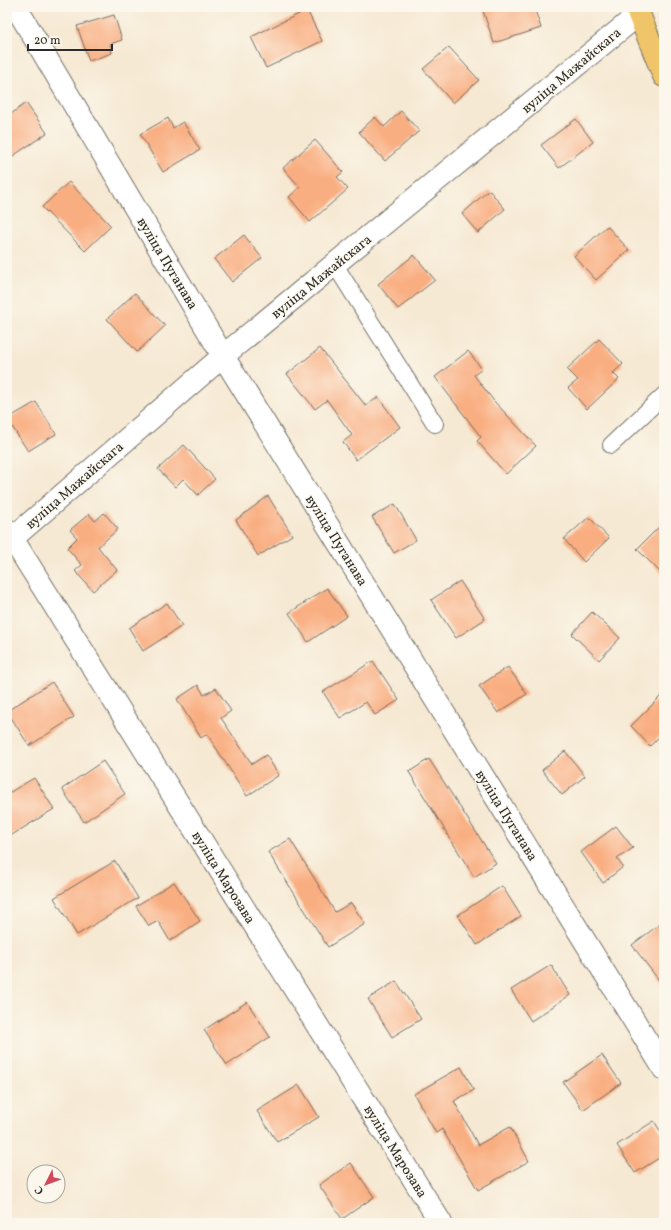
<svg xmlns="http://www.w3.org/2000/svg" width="671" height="1230" viewBox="0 0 671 1230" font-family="Vollkorn,serif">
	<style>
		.building { fill: #f9ae81 }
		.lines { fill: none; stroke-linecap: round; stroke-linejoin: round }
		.service-casing { stroke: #726e66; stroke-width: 18 }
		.minor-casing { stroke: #726e66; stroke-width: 24 }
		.primary-casing { stroke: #726e66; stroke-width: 24 }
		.service { stroke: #fff; stroke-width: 16 }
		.minor { stroke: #fff; stroke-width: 22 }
		.primary { stroke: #f0c469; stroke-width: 22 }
		.labels { text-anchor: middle; stroke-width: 3; stroke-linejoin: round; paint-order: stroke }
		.street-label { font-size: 14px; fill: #2b2b2b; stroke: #fbf7ec }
	</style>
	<rect width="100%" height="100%" fill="#fbf7ec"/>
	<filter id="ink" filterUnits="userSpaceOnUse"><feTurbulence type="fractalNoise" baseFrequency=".025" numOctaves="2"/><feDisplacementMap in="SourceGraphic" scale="8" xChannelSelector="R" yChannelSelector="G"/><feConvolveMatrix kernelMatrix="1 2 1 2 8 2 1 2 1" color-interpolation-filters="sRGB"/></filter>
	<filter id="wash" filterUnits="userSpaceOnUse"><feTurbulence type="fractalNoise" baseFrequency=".012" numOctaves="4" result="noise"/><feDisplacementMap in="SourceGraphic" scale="16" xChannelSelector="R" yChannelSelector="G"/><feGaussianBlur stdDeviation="0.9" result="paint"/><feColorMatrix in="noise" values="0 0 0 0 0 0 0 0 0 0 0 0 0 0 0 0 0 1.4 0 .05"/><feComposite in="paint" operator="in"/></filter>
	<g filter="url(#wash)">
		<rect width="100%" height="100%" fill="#f6e9d3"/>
		<g id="blocks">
			<g class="building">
				<polygon points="497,7 534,7 541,28 494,43 483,11"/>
				<polygon points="307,10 322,41 266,68 251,37"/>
				<polygon points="114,15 122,40 110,44 112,53 89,61 77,26"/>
				<polygon points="449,47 479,80 453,103 423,69"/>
				<polygon points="26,103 47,133 7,160 7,117"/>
				<polygon points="401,111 419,131 385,161 359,132 375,117 384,127"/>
				<polygon points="168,118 173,128 183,122 200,150 163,172 140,134"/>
				<polygon points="576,119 593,142 559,168 541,145"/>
				<polygon points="315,140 343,172 337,177 348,189 310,222 289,197 300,187 283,168"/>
				<polygon points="69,182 111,226 85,251 42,207"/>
				<polygon points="489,190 505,209 478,233 462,214"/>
				<polygon points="607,226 629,250 596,280 574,256"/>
				<polygon points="244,235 262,258 232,282 214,259"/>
				<polygon points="414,255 435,280 398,309 378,284"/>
				<polygon points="135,293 165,326 137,352 107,319"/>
				<polygon points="599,339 623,364 613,373 619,379 587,409 568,388 578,380 567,369"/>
				<polygon points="320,348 366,406 378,397 400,427 356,460 343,442 352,435 327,400 315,409 287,374"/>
				<polygon points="468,351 482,369 474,375 493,400 536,446 506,474 477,441 481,437 435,377"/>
				<polygon points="36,402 56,434 28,451 7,419"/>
				<polygon points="184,445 215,479 198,495 183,479 175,487 158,469"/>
				<polygon points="268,496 292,535 258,556 236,520"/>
				<polygon points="395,504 416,540 394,553 372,517"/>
				<polygon points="104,513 118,529 98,547 117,570 93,591 75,571 82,565 67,548 77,538 70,530 89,514 95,521"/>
				<polygon points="589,517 609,538 584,562 564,539"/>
				<polygon points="664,522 664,576 637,549"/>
				<polygon points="460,581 485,619 456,638 431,600"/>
				<polygon points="327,588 347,616 308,642 289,613"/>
				<polygon points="167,603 182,626 143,651 129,628"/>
				<polygon points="592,612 620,638 599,660 572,634"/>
				<polygon points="373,661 399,700 375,715 366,702 340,718 323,692"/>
				<polygon points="508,667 527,694 498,713 479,686"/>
				<polygon points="52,682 74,717 29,746 7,711"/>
				<polygon points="198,685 204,695 216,688 231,711 221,718 252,764 266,755 279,775 247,796 207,734 201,738 177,699"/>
				<polygon points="664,693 664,732 650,746 631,726"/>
				<polygon points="565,751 585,776 562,795 542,770"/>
				<polygon points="429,759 496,863 474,877 409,772"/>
				<polygon points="103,761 125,794 84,822 62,789"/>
				<polygon points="34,778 54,809 7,838 7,794"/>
				<polygon points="616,826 633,848 617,859 623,867 603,883 581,852"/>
				<polygon points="290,839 335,912 351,903 365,924 328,947 268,852"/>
				<polygon points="115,861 138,898 77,935 54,898"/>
				<polygon points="174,882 200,921 170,941 158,921 149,926 136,906"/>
				<polygon points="502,886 521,916 477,945 458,915"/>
				<polygon points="664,921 664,987 632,945"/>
				<polygon points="551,965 570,995 531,1021 511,990"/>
				<polygon points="396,981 421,1019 392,1037 368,999"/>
				<polygon points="247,1002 270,1037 227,1065 204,1030"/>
				<polygon points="602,1055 621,1083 583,1110 563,1082"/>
				<polygon points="461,1067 474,1090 454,1101 478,1145 510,1127 529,1161 478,1190 442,1129 436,1133 414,1094"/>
				<polygon points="299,1085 319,1117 277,1142 257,1111"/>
				<polygon points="654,1121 664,1137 664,1155 635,1173 617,1145"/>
				<polygon points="351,1163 374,1197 342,1219 319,1185"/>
			</g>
		</g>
	</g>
	<g filter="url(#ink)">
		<use href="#blocks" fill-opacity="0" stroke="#726e66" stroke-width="1"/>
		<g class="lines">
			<g class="service-casing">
				<g id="service">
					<polyline points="335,265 435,424"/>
					<polyline points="611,445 664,395"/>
				</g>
			</g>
			<g class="minor-casing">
				<g id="minor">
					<polyline points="16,7 223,356 664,1069"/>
					<polyline points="7,530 441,1223"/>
					<polyline points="7,543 223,356 639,14"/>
				</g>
			</g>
			<g class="primary-casing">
				<polyline id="primary" points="636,7 664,76"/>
			</g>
			<use href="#service" class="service"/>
			<use href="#minor" class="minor"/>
			<use href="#primary" class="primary"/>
		</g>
	</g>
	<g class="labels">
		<g class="street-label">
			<text transform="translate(571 70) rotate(-40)" y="5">вуліца Мажайскага</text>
			<text transform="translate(168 263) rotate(59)" y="5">вуліца Пуганава</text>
			<text transform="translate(321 276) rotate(-39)" y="5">вуліца Мажайскага</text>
			<text transform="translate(74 485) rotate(-41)" y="5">вуліца Мажайскага</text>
			<text transform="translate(337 540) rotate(58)" y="5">вуліца Пуганава</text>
			<text transform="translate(507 815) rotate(58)" y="5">вуліца Пуганава</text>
			<text transform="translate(224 877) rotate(58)" y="5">вуліца Марозава</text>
			<text transform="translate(396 1151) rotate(58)" y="5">вуліца Марозава</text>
		</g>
	</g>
	<rect width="671" height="1230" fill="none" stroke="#fbf7ec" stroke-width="24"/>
	<g transform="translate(46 1184) rotate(228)"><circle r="19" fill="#fbf7ec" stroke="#a8a59f"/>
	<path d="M0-3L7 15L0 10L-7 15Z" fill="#d1495b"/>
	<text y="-6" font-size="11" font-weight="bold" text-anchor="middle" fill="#2b2b2b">С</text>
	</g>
	<path d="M28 44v6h84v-6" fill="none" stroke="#2b2b2b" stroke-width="2"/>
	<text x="34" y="44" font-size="12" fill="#2b2b2b" stroke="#fbf7ec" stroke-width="3" paint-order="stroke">20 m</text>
</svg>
